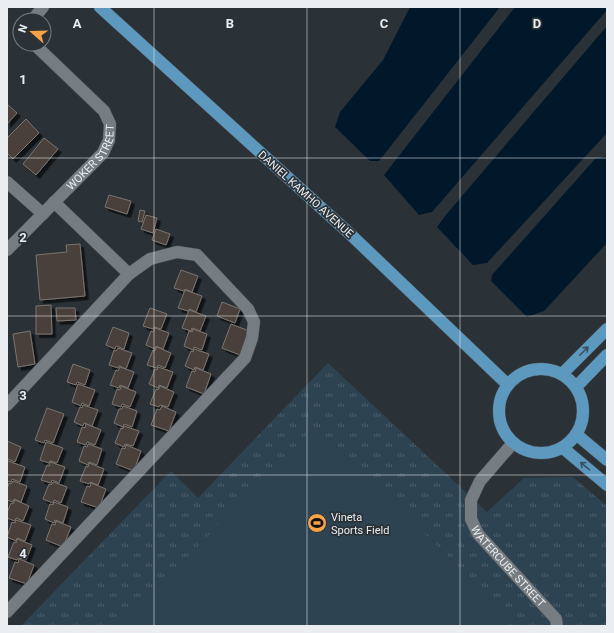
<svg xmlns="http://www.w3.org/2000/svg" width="614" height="633" viewBox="0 0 614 633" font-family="Roboto,sans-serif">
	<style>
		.park { fill: url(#park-tufts) }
		.pitch { fill: #2e4352 }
		.water { fill: #00182a }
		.building { fill: #48413b; stroke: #7b746e; filter: url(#shadow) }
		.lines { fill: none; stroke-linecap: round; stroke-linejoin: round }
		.minor-casing { stroke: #474d51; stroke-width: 13 }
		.major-casing { stroke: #474d51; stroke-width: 13 }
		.minor { stroke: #757d83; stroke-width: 12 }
		.major { stroke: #5d98be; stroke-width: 12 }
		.oneway { stroke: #3a5160 }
		.grid { fill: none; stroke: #eaeef1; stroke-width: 1; stroke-opacity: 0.55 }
		.labels { text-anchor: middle; stroke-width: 3.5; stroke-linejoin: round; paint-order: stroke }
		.street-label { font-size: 11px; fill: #eaeef1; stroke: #2b3237 }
		.poi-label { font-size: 11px; fill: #eaeef1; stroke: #2b3237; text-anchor: start }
		.grid-label { font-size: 13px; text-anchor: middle; font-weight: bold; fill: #eaeef1; stroke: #2b3237; stroke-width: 3.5; stroke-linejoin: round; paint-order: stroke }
	</style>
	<defs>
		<pattern id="park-tufts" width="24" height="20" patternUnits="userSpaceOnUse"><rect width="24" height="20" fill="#2e4352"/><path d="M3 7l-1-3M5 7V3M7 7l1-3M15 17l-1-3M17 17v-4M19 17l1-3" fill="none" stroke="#4c5e6b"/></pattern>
		<filter id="shadow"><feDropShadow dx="3.5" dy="3.5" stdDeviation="0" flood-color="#0009"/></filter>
	</defs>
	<rect width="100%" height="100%" fill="#2b3237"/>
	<polygon class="park" points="328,363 487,512 524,478 573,477 607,506 607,626 21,626 171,471 198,498"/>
	<polygon class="pitch" points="315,426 513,620 507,626 120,626"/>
	<g class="water">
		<polygon points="410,7 500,7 379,161 370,161 335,127 340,112 383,60"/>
		<polygon points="515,7 607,7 607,10 432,212 419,215 384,175"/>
		<polygon points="607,26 607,133 487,263 473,265 437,227 445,216"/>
		<polygon points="607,156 607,243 544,311 527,317 491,281 492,275 595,159"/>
	</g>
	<g class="building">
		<polygon points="7,104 17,113 7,124"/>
		<polygon points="26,119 39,133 13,159 7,153 7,138"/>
		<polygon points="44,138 58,149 36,175 23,164"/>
		<polygon points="109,195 131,201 127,214 105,207"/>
		<polygon points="140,210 145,211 142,222 138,221"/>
		<polygon points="146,215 157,218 153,233 141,229"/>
		<polygon points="156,229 170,234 166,245 152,240"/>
		<polygon points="80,244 85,296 40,300 36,255 67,252 66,245"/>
		<polygon points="181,270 198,276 192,292 185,289 184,291 174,288"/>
		<polygon points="185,290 202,296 196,312 189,309 188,311 178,308"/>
		<polygon points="222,302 240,309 235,323 217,316"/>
		<polygon points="51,305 52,334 36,334 36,306"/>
		<polygon points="56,308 75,308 76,320 57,321"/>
		<polygon points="150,308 167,314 161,329 154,327 153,329 143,326"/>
		<polygon points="189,310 206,316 200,331 192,328 191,331 182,328"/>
		<polygon points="231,324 249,331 240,355 222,348"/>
		<polygon points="113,327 129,333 124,349 116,346 115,349 106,345"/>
		<polygon points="155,328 169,333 163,349 156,346 155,349 146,345 151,331 153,332"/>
		<polygon points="193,329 207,334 202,350 194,347 193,350 184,346 189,331 192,332"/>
		<polygon points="30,331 35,364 18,367 13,334"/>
		<polygon points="157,347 171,353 165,368 158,365 157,368 147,365 153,350 155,351"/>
		<polygon points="118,348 132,353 126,369 119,366 118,368 109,365 114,350 116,351"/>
		<polygon points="194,349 209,354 203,370 195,367 194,370 185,366 191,351 193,352"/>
		<polygon points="73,364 90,370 85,385 77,382 76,385 67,382"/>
		<polygon points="120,367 134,372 128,388 120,385 119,388 110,385 116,370 118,371"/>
		<polygon points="158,367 173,372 167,388 159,385 158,388 149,384 155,369 157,370"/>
		<polygon points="196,368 211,374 204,394 186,387 192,371 195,372"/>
		<polygon points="78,384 95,390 89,406 82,403 81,406 72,402"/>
		<polygon points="121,386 136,392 130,407 122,404 121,407 112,404 117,389 120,390"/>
		<polygon points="160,386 174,392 168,407 160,405 159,407 150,404 156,389 158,390"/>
		<polygon points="83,405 98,410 92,426 84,423 83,426 74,422 80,407 82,408"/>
		<polygon points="123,406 137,411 132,427 124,424 123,427 114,423 119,409 122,409"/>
		<polygon points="162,406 176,412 169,431 151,425 157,409 160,410"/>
		<polygon points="47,408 64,414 53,443 45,440 44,443 35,440"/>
		<polygon points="86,424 101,430 95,445 87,442 86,445 77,442 82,427 85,428"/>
		<polygon points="124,426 139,431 133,446 125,444 124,447 115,443 121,428 123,429"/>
		<polygon points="7,441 21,447 15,462 8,459 7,462"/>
		<polygon points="46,442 63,448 57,463 50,461 49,463 40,460"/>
		<polygon points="88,444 102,449 97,465 89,462 88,465 79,461 84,446 87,447"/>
		<polygon points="126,445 141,451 134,471 116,464 122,448 125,449"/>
		<polygon points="8,461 25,467 20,482 12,479 11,482 7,481 7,464"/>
		<polygon points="50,462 65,467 59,483 52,480 51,483 41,480 47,465 49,466"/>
		<polygon points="89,463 104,469 98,485 90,482 89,484 80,481 86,466 88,467"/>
		<polygon points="13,481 27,486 21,502 14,499 13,502 7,500 7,489 9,483 11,484"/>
		<polygon points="53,482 67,487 61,503 54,500 53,503 43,499 49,484 51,485"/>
		<polygon points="91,483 106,489 99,508 81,502 87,486 90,487"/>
		<polygon points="15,500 29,506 23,521 16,518 15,521 7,518 7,513 11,503 13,504"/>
		<polygon points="54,502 68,507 63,523 55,520 54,523 45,519 50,504 53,505"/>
		<polygon points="16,520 31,525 25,541 17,538 16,541 7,537 12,522 15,523"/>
		<polygon points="56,521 71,527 63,547 46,540 52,524 55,525"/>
		<polygon points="17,539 32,545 26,560 18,558 17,560 8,557 14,542 16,543"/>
		<polygon points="19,559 34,565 27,584 9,578 15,562 18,563"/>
	</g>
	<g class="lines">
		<g class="minor-casing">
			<g id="minor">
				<polyline points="33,20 38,13 43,7"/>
				<polyline points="7,182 43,214"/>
				<polyline points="54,202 129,274"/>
				<path id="s1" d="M7 250 103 153 109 140 110 124 104 111 34 44"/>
				<polyline points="7,405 129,274 150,259 177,252 197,255 248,309 254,322 252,338 245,358 7,612"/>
				<path id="s2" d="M513 443 480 481 471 500V519L478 534 556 619 557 626"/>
			</g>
		</g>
		<g class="major-casing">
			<g id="major">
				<polyline points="100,7 349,233 508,385"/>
				<circle cx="541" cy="411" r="42"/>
				<polyline points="562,374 607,329"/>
				<polyline points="576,387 607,355"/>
				<polyline points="576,434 607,460"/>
				<polyline points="563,448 607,485"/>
			</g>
		</g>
		<use href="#minor" class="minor"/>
		<use href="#major" class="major"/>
	</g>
	<defs><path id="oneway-shaft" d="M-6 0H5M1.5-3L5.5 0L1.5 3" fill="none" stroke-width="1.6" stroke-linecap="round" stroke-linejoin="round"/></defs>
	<g class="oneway">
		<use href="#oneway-shaft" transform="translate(584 351) rotate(-45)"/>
		<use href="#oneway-shaft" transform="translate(585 466) rotate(-140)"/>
	</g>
	<path class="grid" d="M154 7V626M307 7V626M460 7V626M7 158H607M7 316H607M7 475H607"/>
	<defs>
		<g id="stadium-disc" transform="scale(1)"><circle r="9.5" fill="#f6a247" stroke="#2b3237"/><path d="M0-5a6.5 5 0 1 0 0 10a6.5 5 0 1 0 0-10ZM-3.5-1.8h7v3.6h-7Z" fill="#111"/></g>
	</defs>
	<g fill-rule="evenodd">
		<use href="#stadium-disc" x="317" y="523"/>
	</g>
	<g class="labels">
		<g class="street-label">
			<text dy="4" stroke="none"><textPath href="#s1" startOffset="127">WOKER STREET</textPath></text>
			<text transform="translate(306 194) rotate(42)" y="4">DANIEL KAMHO AVENUE</text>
			<text dy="4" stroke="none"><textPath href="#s2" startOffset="151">WATERCUBE STREET</textPath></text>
		</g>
		<g class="poi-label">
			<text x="331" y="521">Vineta<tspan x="331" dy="13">Sports Field</tspan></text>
		</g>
	</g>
	<g class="grid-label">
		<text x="77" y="28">A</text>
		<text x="230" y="28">B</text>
		<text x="384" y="28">C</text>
		<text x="537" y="28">D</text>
		<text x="23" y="84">1</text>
		<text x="23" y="242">2</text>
		<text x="23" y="400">3</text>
		<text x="23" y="558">4</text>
	</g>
	<rect width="614" height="633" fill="none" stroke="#eaeef1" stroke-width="16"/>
	<g transform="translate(32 32) rotate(290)"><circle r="19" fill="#2b3237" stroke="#777d81"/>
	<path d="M0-3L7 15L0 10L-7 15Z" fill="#f6a247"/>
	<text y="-6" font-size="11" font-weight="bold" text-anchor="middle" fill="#eaeef1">N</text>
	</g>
</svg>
